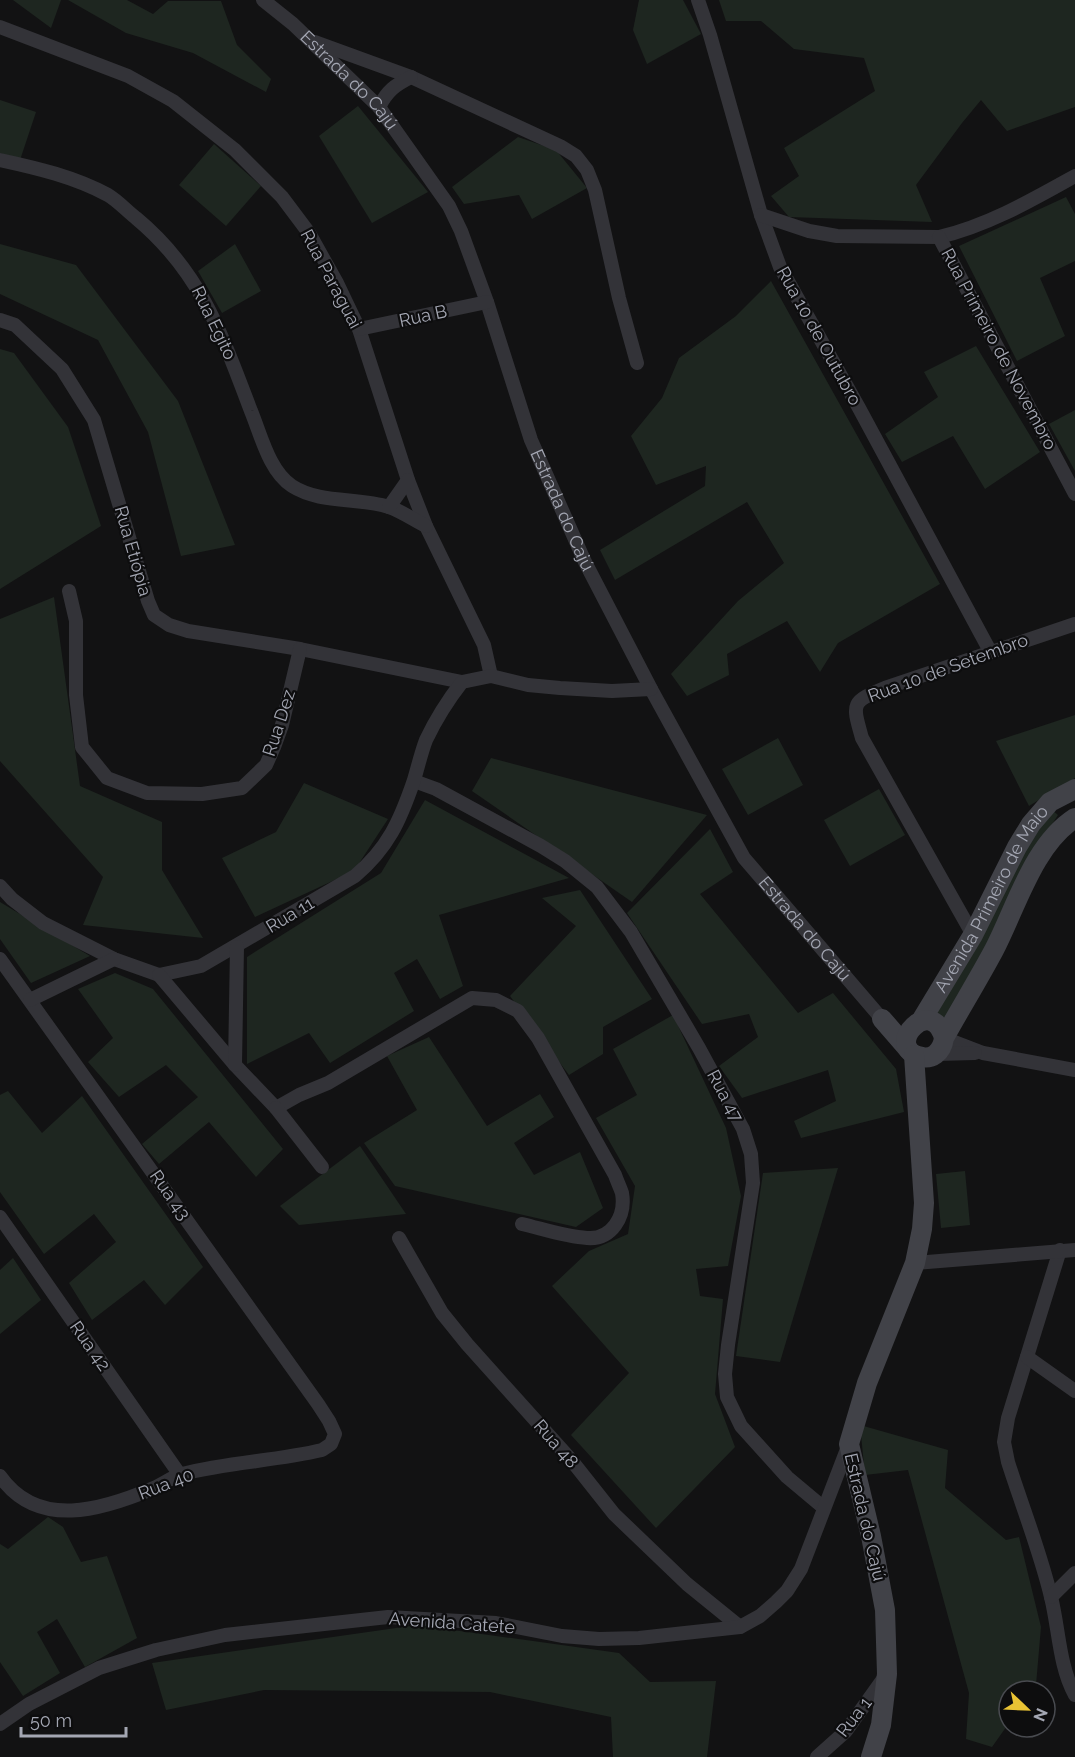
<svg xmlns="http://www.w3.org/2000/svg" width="1075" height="1757" viewBox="0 0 1075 1757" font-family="Raleway,sans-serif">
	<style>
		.green { fill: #1e2620 }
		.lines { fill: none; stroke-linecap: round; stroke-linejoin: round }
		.minor { stroke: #333338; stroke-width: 14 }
		.secondary { stroke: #414248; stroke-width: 20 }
		.labels { text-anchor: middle; stroke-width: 4.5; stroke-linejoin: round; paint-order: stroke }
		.street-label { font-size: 18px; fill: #a4a7b3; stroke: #0d0d0e }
	</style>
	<rect width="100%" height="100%" fill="#121213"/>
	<g class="green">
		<polygon points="13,0 61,0 51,28"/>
		<polygon points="68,0 127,0 153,14 168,1 221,1 237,45 271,79 266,92 193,53 126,33"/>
		<polygon points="639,0 683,0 701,34 647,64 633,30"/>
		<polygon points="719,0 1075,0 1075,107 1007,131 981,100 962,123 916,185 932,222 789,217 771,196 799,176 784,148 875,91 864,58 794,49 761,21 726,21"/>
		<polygon points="0,100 36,112 20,160 0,153"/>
		<polygon points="358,106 428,192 372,223 319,136"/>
		<polygon points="518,137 556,150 587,188 532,219 519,195 464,204 452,187"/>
		<polygon points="214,144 261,186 226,226 179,185"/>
		<polygon points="1066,197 1075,214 1075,261 1040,278 1065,336 1017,361 959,246"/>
		<polygon points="0,244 76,265 178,401 235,545 181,556 148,432 98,340 0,294"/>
		<polygon points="235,244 261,291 222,313 198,271"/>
		<polygon points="771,281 940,584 838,643 820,672 787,621 727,654 729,675 687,696 671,674 738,601 784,563 747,502 615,580 600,550 705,486 706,466 656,485 631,436 662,398 679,358 736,316"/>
		<polygon points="976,346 1040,452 985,489 953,436 902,462 885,434 938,397 924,372"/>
		<polygon points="0,349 14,353 68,427 101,526 0,589"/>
		<polygon points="1075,410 1075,471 1049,424"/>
		<polygon points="54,597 80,786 162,822 162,870 203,938 83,925 103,877 0,761 0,619"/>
		<polygon points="1075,715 1075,778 1029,806 996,741"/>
		<polygon points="778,738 803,785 748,815 722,769"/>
		<polygon points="491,758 707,815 632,902 472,791"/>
		<polygon points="304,783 388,819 354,871 255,917 222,858 276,832"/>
		<polygon points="879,789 905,835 850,866 824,820"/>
		<polygon points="425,800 569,878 439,915 463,986 440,999 417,959 394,973 414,1011 330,1063 309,1033 247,1064 247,957 381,873"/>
		<polygon points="1051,809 1058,815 1025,866 948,1022 934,1012 1025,839"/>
		<polygon points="710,829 733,872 700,894 798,1013 833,993 896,1069 904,1112 801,1138 794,1121 836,1101 828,1070 742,1098 719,1066 758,1037 749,1014 702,1024 627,913"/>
		<polygon points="580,890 652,999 603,1027 603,1054 569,1075 510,996 576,926 542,898"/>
		<polygon points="0,902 90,956 31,983 0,939"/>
		<polygon points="115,973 153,989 283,1149 256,1177 209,1122 159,1164 142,1144 198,1097 166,1065 119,1097 88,1062 113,1038 78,989"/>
		<polygon points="673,1015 726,1128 741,1196 728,1266 696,1269 700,1296 723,1299 715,1394 735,1447 656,1528 571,1435 629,1373 552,1286 589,1251 628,1234 635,1186 596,1118 637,1095 613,1049"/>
		<polygon points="429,1037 487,1126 540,1094 554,1117 514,1143 534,1175 580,1152 603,1208 576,1227 395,1186 364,1143 417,1110 387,1056"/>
		<polygon points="8,1091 42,1133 82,1096 203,1267 165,1305 144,1280 92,1320 69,1283 116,1242 94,1214 44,1254 0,1192 0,1095"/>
		<polygon points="360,1146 406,1214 299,1225 280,1206"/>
		<polygon points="838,1168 780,1362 736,1356 763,1173"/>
		<polygon points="965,1171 970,1225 941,1228 936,1174"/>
		<polygon points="13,1258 41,1300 0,1334 0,1270"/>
		<polygon points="860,1425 948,1450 945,1488 1006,1540 1019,1537 1041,1627 1036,1685 1032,1691 1009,1691 1009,1723 992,1747 966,1739 969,1693 908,1470 865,1475"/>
		<polygon points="48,1517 63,1527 81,1562 107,1556 137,1638 85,1667 57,1619 37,1632 60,1673 23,1696 0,1662 0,1544 8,1549"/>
		<polygon points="417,1625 619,1653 650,1682 716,1681 707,1757 613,1757 611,1717 490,1692 264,1690 166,1710 152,1663"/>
	</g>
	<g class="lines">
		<g class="minor">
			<path id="s1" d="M263 0 293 24 379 107 449 206 461 231 487 302 531 440 585 562 651 689 744 858 882 1019"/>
			<polyline points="698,0 710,35 761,215 780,267 859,408 990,651"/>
			<polyline points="0,27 128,76 173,101 235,150 282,197 309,233 337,283 359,329 408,480 426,526 484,645 491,676"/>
			<polyline points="315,42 411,77 560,146 576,156 587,170 595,190 619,298 637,363"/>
			<path d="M379 107C387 91 395 85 411 77"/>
			<path d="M0 160C37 168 75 177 108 195 118 201 127 211 136 218 201 272 222 335 251 411 261 435 269 471 292 486 320 504 358 497 389 507 401 511 414 520 426 526"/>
			<path d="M761 215 809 231 837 236 939 237C987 226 1032 200 1075 176"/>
			<polyline points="939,237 1075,494"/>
			<polyline points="0,320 15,325 62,369 94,420 148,601 154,615 169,625 188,631 300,649 462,682"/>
			<polyline points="359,329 487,302"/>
			<polyline points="389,507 408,480"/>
			<polyline points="69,591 76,621 76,695 82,747 107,778 147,793 202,794 242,788 266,765 274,747 282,725 300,649"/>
			<polyline points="414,781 436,789 541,846 565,861 597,887 631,932 699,1048 743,1129 751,1154 753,1183 728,1345 725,1374 727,1397 741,1426 787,1477 824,1508"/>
			<path d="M0 886 12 899 43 923 114 959 159 975 201 966 355 876C388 848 400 821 414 780 418 767 421 753 426 740 436 719 448 700 462 682L491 676 528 685 560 688 612 691 651 689"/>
			<path d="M973 935 862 738C852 703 851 702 885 688L1075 624"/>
			<path d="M0 959 318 1404 329 1421 335 1434 331 1444 322 1450C276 1461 228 1462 182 1474 172 1477 163 1484 154 1488 102 1510 38 1530 0 1476"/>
			<path d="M159 975 235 1065 276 1108 299 1095 328 1083 472 998 496 1000 518 1011 538 1038 615 1175C617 1181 620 1187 622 1193 626 1216 612 1240 587 1238 566 1237 543 1229 522 1224"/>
			<polyline points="30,1000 114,959"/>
			<polyline points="944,1038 983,1053 1075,1070"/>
			<polyline points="937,1054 975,1053"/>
			<polyline points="235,1065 237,947"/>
			<polyline points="276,1108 322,1167"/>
			<polyline points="0,1217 180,1475"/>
			<polyline points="399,1238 442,1313 467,1344 572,1461 614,1514 687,1584 740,1627"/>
			<path d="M1060 1250 1008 1418 1004 1442 1008 1462C1022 1506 1040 1551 1051 1597 1059 1629 1059 1666 1075 1695"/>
			<polyline points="915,1263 1075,1250"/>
			<polyline points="1027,1357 1075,1391"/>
			<polyline points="1051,1597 1075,1573"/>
			<polyline points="0,1724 29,1704 99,1668 156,1650 225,1635 388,1617 496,1623 562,1636 599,1639 639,1638 740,1627 760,1616 776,1602 787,1591 801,1569 849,1444"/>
			<polyline points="817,1757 846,1731 886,1675"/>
		</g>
		<g class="secondary">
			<polyline points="882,1019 908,1049"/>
			<path id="s2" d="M921 1021 973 935 1017 847 1031 824 1050 802 1075 789"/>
			<path d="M944 1038C932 994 884 1045 918 1056 932 1061 942 1052 944 1038 960 1009 978 980 994 950 1016 908 1033 845 1075 818"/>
			<polyline points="871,1757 881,1725 887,1674 885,1610 871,1536 849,1444 867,1383 915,1263 922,1229 924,1203 914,1055"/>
		</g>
	</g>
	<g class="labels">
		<g class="street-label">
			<text dy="6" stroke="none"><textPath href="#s1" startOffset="118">Estrada do Cajú</textPath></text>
			<text transform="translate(331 279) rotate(62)" y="6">Rua Paraguai</text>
			<text transform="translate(423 316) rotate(-12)" y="6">Rua B</text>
			<text transform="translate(214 323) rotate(64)" y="6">Rua Egito</text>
			<text transform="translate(819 336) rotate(61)" y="6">Rua 10 de Outubro</text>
			<text transform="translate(999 349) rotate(62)" y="6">Rua Primeiro de Novembro</text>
			<text dy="6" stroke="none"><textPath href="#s1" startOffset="604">Estrada do Cajú</textPath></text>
			<text transform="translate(133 551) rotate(74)" y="6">Rua Etiópia</text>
			<text transform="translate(948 668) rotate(-20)" y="6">Rua 10 de Setembro</text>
			<text transform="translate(279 723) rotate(-72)" y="6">Rua Dez</text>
			<text dy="6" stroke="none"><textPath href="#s2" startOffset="141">Avenida Primeiro de Maio</textPath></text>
			<text transform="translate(290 915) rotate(-31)" y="6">Rua 11</text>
			<text dy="6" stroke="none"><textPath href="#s1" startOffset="1090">Estrada do Cajú</textPath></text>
			<text transform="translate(725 1096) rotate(62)" y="6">Rua 47</text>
			<text transform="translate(170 1195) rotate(55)" y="6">Rua 43</text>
			<text transform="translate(90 1346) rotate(55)" y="6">Rua 42</text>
			<text transform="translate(556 1444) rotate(49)" y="6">Rua 48</text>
			<text transform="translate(166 1484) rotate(-21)" y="6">Rua 40</text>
			<text transform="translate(865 1517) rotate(77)" y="6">Estrada do Cajú</text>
			<text transform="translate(452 1623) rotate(4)" y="6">Avenida Catete</text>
			<text transform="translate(854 1717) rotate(-52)" y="6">Rua 1</text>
		</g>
	</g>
	<g transform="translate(1027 1709) rotate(113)"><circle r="28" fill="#0d0d0e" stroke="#494b50" stroke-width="1.5"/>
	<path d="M0-4.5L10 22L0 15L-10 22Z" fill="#e9c334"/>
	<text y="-9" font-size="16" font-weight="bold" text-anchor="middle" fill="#a4a7b3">N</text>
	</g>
	<path d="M21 1727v9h105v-9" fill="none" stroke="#a4a7b3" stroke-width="3"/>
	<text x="30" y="1727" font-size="18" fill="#a4a7b3" stroke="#0d0d0e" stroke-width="4.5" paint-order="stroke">50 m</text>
</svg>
